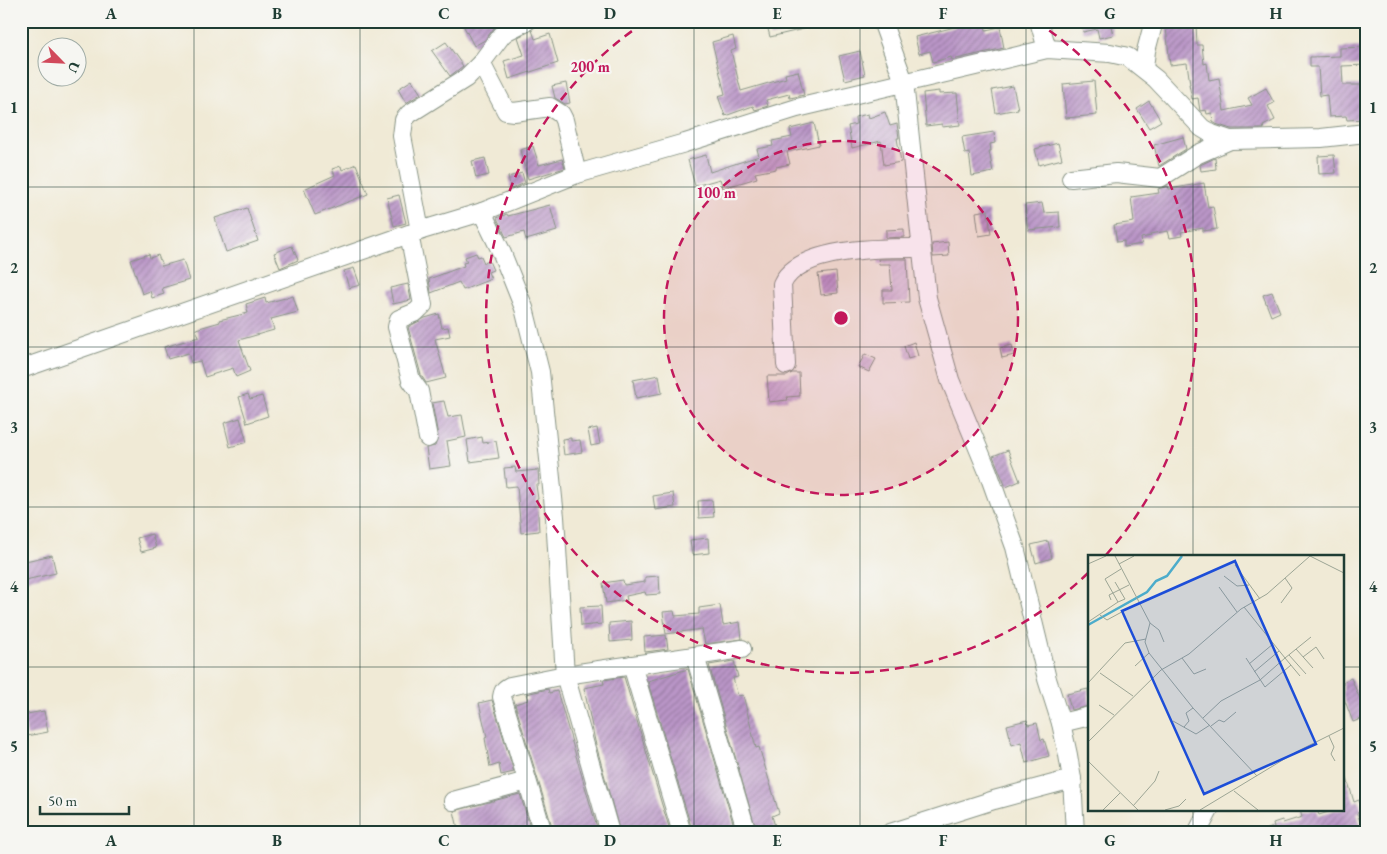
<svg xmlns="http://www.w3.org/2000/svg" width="1387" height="854" viewBox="0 0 1387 854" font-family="'EB Garamond',serif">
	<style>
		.building { fill: url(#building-hatch) }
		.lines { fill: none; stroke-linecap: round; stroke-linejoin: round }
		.minor-casing { stroke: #889485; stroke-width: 20 }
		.minor { stroke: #fff; stroke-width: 18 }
		.grid { fill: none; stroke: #1f3d34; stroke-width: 1; stroke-opacity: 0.55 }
		.ring { fill: none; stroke: #c2185b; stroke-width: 2.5; stroke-dasharray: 9 6 }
		.inset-river { fill: none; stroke: #4caccb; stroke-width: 2.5 }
		.inset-road { fill: none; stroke: #9ca595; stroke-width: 1 }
		.view { fill: #1d4ed8; fill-opacity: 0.15; stroke: #1d4ed8; stroke-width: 2.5 }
		.inset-edge { fill: none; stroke: #1f3d34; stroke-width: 2.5 }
		.centre { fill: #c2185b; stroke: #f6f6f2; stroke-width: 2.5 }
		.ring-label { font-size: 15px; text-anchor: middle; font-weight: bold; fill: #c2185b; stroke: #f6f6f2; stroke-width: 4.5; stroke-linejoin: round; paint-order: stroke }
		.neatline { fill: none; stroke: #1f3d34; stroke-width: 2 }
		.grid-label { font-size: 16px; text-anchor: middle; font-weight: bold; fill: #1f3d34 }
	</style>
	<defs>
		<pattern id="building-hatch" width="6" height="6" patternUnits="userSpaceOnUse" patternTransform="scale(1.25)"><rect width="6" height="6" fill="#ba95c7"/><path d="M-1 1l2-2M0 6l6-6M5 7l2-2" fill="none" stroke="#977ba2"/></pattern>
	</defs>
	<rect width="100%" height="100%" fill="#f6f6f2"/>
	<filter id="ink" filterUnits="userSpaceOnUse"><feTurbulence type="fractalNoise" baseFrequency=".02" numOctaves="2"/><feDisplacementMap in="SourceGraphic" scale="10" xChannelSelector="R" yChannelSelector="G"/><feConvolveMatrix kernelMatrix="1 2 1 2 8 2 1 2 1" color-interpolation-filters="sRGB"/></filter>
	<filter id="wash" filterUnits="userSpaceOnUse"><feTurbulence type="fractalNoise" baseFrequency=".0096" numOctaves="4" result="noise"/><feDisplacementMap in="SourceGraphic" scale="20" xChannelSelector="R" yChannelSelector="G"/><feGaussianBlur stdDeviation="1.12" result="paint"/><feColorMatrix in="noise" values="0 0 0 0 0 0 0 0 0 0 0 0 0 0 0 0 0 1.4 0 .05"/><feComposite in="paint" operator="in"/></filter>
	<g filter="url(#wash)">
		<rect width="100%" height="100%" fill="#f0ead6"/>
		<g id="blocks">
			<g class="building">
				<polygon points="461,21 503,21 494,28 485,40 474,46"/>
				<polygon points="766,21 819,21 820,25 770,37"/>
				<polygon points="954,21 984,21 986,30 1000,27 1004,48 952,60 951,57 933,62 930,51 919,54 915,37 955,27"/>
				<polygon points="1081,21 1113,21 1113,25 1111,26 1113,35 1099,38 1097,29 1083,32"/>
				<polygon points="1196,24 1197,45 1202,45 1204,64 1207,63 1209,80 1219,78 1224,111 1252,105 1248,98 1266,88 1274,103 1268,106 1275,120 1263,126 1264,129 1231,129 1216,124 1213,122 1212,113 1207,114 1206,110 1200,111 1198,98 1192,99 1189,84 1190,84 1187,63 1170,65 1166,27"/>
				<polygon points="532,30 535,39 550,34 558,63 509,79 504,61 524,55 518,37"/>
				<polygon points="733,36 736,49 731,51 741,91 786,78 785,74 798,71 804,95 790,98 789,94 766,100 768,106 755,110 753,106 725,116 718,96 725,94 712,42"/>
				<polygon points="446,42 463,66 450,76 432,51"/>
				<polygon points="1366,47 1366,65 1342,66 1343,85 1366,85 1366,119 1347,120 1346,116 1329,117 1327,95 1320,96 1318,67 1310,67 1310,57 1340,56 1340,48"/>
				<polygon points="860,51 865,75 845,80 839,56"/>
				<polygon points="412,80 421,94 406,103 398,89"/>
				<polygon points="1094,81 1097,115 1066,118 1063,84"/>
				<polygon points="566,83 570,103 565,104 555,98 552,86"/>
				<polygon points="1013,86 1018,109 996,113 992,90"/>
				<polygon points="939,91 939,94 957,93 960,125 942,127 942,124 926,126 923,93"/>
				<polygon points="1149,101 1161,121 1149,128 1137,109"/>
				<polygon points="885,112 890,126 897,124 899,138 897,138 901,162 884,165 881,141 852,148 848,126 856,124 855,117 868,114 869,118"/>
				<polygon points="814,123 819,145 787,152 790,164 776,167 776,169 755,173 757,178 723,188 720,179 695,186 688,160 706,155 710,172 759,156 757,149 773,146 772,141 792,137 790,129"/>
				<polygon points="994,132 995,143 990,144 991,151 989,151 993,172 972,176 969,153 965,154 962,137"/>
				<polygon points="1183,137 1186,149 1159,166 1154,145"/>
				<polygon points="1058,143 1062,159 1039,165 1035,149"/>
				<polygon points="533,146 539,165 562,159 565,168 528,179 520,150"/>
				<polygon points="1334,155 1336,173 1319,174 1318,156"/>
				<polygon points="485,158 489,175 476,178 472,161"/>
				<polygon points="1215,158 1216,169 1201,171 1200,165"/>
				<polygon points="356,164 368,194 315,215 304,189 335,175 332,169 341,166 342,170"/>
				<polygon points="522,173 525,183 511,189 508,177"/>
				<polygon points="1204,183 1208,207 1213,206 1217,229 1203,231 1203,228 1181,232 1182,236 1170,238 1168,231 1150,234 1151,236 1141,238 1142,244 1124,247 1124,241 1117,242 1114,225 1134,222 1131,197 1159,193 1158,189 1168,186 1169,189"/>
				<polygon points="399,195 406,223 394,226 387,198"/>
				<polygon points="1042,203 1044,213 1059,212 1060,227 1028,230 1025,205"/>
				<polygon points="550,205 557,231 526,240 524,232 506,237 497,218 507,214 508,216"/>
				<polygon points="247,208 258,241 226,252 215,218"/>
				<polygon points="988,210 991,234 979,236 976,212"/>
				<polygon points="904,229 904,237 886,238 886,230"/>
				<polygon points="948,242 949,256 933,257 932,244"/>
				<polygon points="292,246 298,260 280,268 274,253"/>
				<polygon points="476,253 478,257 481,256 484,263 489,261 493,270 488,272 491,279 463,290 459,282 431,293 429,279 464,266 463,263 467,262 465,257"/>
				<polygon points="149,254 150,258 158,255 162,266 183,260 189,280 162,288 164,294 152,298 150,291 142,294 131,260"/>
				<polygon points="878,259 907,259 909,302 883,303 883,290 892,290 890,264 879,264"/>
				<polygon points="354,268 360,285 349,288 344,271"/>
				<polygon points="836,272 838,293 821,295 818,274"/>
				<polygon points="408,284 411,300 393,304 390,288"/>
				<polygon points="1272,292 1280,312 1271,316 1263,295"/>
				<polygon points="293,296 298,312 271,319 274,330 239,340 250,371 236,377 233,368 205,377 200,361 191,363 188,353 168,359 164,347 199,337 196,329 220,322 219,320 248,313 246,304 265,298 266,303"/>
				<polygon points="439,314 442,328 448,327 450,336 435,339 446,378 426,383 421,375 408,327 425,318"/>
				<polygon points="914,342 918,356 908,359 904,346"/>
				<polygon points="1012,345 1014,355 1002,358 1000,348"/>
				<polygon points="865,354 876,359 869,372 858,367"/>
				<polygon points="792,373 799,373 800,396 787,397 788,400 769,402 767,376 787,376"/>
				<polygon points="659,375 662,393 636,398 633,380"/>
				<polygon points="248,394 250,399 262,396 268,416 247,423 239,397"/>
				<polygon points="444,401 448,417 462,415 466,437 447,441 451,466 429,469 426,448 435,446 438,436 432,403"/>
				<polygon points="240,418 247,442 230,447 224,423"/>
				<polygon points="597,428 600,444 591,446 588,430"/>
				<polygon points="482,437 483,443 496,441 499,458 470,462 467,440"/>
				<polygon points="571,438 571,441 580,440 582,452 564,455 562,439"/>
				<polygon points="1008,450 1020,481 1006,487 993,456"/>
				<polygon points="515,467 516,472 538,470 539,485 536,485 538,499 537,499 539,531 521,533 517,486 506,487 504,468"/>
				<polygon points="673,493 675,507 655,510 653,496"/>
				<polygon points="712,500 714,517 699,518 698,501"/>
				<polygon points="152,534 156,548 141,552 137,538"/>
				<polygon points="708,538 709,553 692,555 690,540"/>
				<polygon points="1048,541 1052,558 1036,563 1031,545"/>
				<polygon points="52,555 56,573 21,581 21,562"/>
				<polygon points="659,576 660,594 646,595 645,592 626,596 627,600 606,603 603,583 623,580 624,585 645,582 645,577"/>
				<polygon points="720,605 723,625 740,622 742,639 705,644 702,629 666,634 663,612 674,611 675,616 699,614 699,608"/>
				<polygon points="601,606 602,624 581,626 580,607"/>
				<polygon points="631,621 632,640 610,642 609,623"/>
				<polygon points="666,635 668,649 645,652 644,637"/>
				<polygon points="734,661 738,677 733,678 738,696 743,695 756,748 759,747 779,813 772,816 777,833 757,833 709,665"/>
				<polygon points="688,669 736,833 693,833 649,686 648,681"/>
				<polygon points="624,677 662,805 671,833 620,833 595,741 584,688 604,684 603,680"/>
				<polygon points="1351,678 1366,713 1366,717 1353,722 1343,696 1343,682"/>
				<polygon points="548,689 549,693 557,691 598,831 554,833 515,704 528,700 526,694"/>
				<polygon points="1088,689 1090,706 1071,710 1067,694"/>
				<polygon points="492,700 514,772 501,775 499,764 490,767 485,738 487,737 479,703"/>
				<polygon points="44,711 48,732 27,736 25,726 21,726 21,715"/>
				<polygon points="1027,720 1028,725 1037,723 1041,740 1044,739 1049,756 1026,763 1021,742 1012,745 1007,725"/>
				<polygon points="1343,775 1346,775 1354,802 1359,800 1362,811 1357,813 1361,826 1338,833 1261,833 1261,831 1274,827 1273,823 1282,820 1283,823 1302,817 1300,810 1317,810 1319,815 1335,810 1343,810"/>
				<polygon points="520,794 532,833 459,833 454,811"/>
			</g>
		</g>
	</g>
	<g filter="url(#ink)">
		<use href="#blocks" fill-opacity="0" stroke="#889485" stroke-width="1"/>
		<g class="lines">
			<g class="minor-casing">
				<g id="minor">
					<polyline points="882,21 904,82 927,298 950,380 988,472 1015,547 1047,679 1061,723 1068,755 1072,779 1075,833"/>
					<polyline points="1039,21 1047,49"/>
					<polyline points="481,63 506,111 514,112 550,107 561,114 564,120 577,174"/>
					<polyline points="1144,68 1146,51 1154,21"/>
					<polyline points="1071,178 1116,173 1160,178 1198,154 1230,140"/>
					<polyline points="482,212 501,251 524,308 540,372 555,517 565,675 610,833"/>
					<polyline points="420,231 402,136 404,120 409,114 466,78 481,63 502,35 507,31 527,21"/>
					<polyline points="409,234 423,305 416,312 399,319 397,327 411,380 419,391 428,438"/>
					<path d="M786 365 782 284C799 246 886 248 921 248"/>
					<polyline points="21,369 409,234 482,212 577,174 685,143 797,108 1047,49 1110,53 1128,57 1156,79 1202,128 1212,134 1230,140 1321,138 1366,133"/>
					<polyline points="695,656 747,833"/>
					<polyline points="632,665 682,833"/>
					<polyline points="1061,723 1090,716"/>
					<polyline points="453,801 527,781"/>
					<path d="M543 833 502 697C503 691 504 689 510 686L565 675 742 649"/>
					<polyline points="890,833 994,800 1072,779"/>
					<polyline points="1197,833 1209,810"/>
				</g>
			</g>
			<use href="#minor" class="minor"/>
		</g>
	</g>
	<path class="grid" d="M194 21V833M360 21V833M527 21V833M694 21V833M860 21V833M1026 21V833M1193 21V556M21 187H1366M21 347H1366M21 507H1366M21 667H1090M1343 667H1366M1193 810V833"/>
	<circle cx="841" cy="318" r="177" fill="#c2185b" fill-opacity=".12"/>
	<g class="ring">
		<circle cx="841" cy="318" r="177"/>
		<path d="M1088 573A355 355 0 1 1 645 22M1037 22A355 355 0 0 1 1105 556"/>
	</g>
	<g transform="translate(1088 555)">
		<rect width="256" height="256" fill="#f0ead6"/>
		<path class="inset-river" d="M0 70 59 37 68 26 79 21 94 1"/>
		<path class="inset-road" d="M27 1 62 68 57 87 61 98 105 153 169 221M222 1 256 18M0 9 18 1M31 9 46 1M147 10 172 44M136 21 149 31 161 30M27 27 37 44 30 47 17 24 33 14M131 32 149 57M23 45 21 40 41 30M193 48 204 33 197 23M12 60 19 65 41 53M0 67 30 47M62 68 71 75 76 87M208 94 225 113M201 100 218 119M215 102 228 92 236 104M94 103 106 119 118 114M158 103 177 132 203 110M161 109 185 89M47 111 61 98M166 117 191 96M12 118 45 141M212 121 197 103 223 82M0 128 37 88 58 84M11 150 26 160M115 163 133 146 172 125 197 103 156 52M85 166 108 179 122 170M123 171 131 165 136 167 148 157M96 172 101 166 98 158 105 153M241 181 246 192 243 199 247 206M0 187 73 115 101 99 153 54 179 39 222 1M0 206 50 255M146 236 170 255M45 251 67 226 71 216M15 255 32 238M77 255 91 251 98 244M112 255 208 197 256 173"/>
		<path class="view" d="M147 6 228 189 116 239 34 56Z"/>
		<rect width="256" height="256" class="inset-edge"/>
	</g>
	<circle cx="841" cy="318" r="8" class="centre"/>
	<g class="ring-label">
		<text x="590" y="72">200 m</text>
		<text x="716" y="198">100 m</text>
	</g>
	<rect width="1387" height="854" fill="none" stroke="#f6f6f2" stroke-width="55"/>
	<g transform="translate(62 62) rotate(114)"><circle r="24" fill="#f6f6f2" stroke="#a0aca6"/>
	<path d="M0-4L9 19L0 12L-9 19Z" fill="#d1495b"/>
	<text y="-8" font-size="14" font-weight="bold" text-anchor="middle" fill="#1f3d34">U</text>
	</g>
	<path d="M40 806v8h89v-8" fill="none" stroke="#1f3d34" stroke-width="2.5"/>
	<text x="48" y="806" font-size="15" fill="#1f3d34" stroke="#f6f6f2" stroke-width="4" paint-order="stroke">50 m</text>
	<rect x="28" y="28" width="1332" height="798" class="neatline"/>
	<g class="grid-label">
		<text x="111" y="19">A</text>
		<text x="277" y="19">B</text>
		<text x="444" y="19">C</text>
		<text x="610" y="19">D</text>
		<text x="777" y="19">E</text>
		<text x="943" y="19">F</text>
		<text x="1110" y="19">G</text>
		<text x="1276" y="19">H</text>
		<text x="14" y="113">1</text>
		<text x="1373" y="113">1</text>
		<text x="14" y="273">2</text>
		<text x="1373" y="273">2</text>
		<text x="14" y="433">3</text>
		<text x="1373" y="433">3</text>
		<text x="14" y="592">4</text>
		<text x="1373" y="592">4</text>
		<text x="14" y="752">5</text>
		<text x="1373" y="752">5</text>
		<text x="111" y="846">A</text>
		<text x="277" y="846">B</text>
		<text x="444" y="846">C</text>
		<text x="610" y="846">D</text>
		<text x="777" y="846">E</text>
		<text x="943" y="846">F</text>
		<text x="1110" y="846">G</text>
		<text x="1276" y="846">H</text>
	</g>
</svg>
